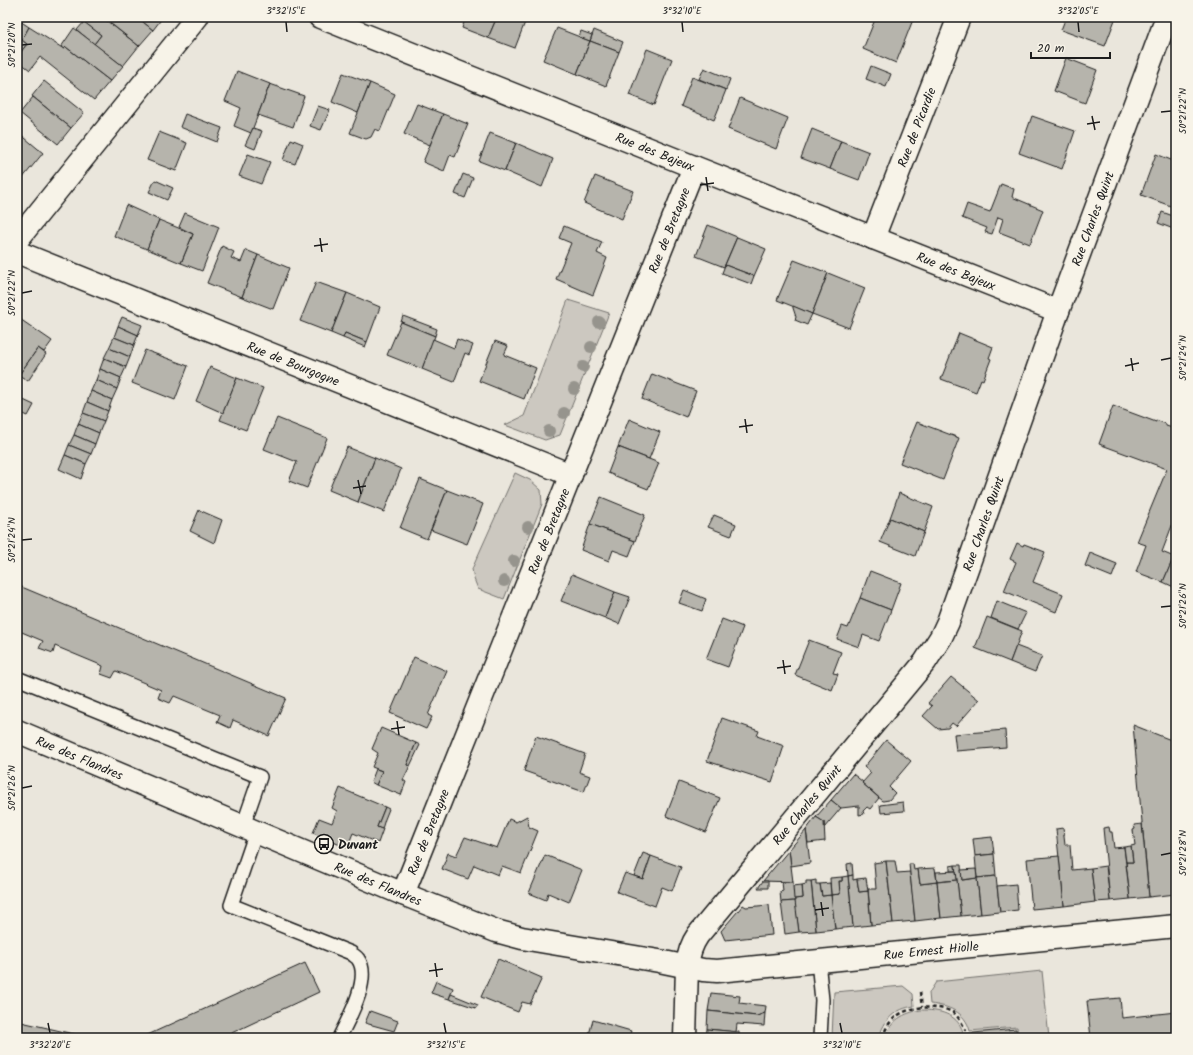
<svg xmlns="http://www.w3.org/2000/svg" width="1193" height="1055" viewBox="0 0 1193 1055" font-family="Kalam,sans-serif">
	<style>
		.green { fill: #ccc8c0; stroke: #74726e }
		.building { fill: #b6b4ac; stroke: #1c1c1c }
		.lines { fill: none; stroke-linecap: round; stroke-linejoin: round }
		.service-casing { stroke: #1c1c1c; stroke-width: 16 }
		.minor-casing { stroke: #1c1c1c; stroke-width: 25 }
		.secondary-casing { stroke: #1c1c1c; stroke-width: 25 }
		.path { stroke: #1c1c1c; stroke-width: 2.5; stroke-dasharray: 4 3; stroke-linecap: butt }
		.service { stroke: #f7f3e8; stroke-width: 13 }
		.minor { stroke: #f7f3e8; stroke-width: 22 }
		.secondary { stroke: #f7f3e8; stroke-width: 22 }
		.tree { fill: #96948d }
		.ticks { fill: none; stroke: #1c1c1c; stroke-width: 1.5 }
		.labels { text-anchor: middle; stroke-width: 3; stroke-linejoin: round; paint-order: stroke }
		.street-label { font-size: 13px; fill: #1c1c1c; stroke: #f7f3e8 }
		.poi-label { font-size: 13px; font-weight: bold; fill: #1c1c1c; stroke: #f7f3e8; text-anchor: start }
		.neatline { fill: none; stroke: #1c1c1c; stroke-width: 1.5 }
		.ticks-label { font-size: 10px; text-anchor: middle; fill: #1c1c1c }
	</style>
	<rect width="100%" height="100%" fill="#eae6dc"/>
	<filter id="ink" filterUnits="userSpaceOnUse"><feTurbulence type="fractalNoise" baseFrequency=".025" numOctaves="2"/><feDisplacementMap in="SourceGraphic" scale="8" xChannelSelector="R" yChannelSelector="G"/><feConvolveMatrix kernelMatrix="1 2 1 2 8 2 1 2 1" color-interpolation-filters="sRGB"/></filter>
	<g filter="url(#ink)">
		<g class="green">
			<polygon points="568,300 609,313 560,435 545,440 505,425 524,416"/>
			<polygon points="515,473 530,480 541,490 542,504 504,599 478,589 474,579 472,569"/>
			<path d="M1042 971 1049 1038H1018L1017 1027 970 1031C965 1011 948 1006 930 1004L929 993 936 982Z"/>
			<path d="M903 986 913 994 914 1006C895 1009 884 1019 879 1038H832L834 992Z"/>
			<path d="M921 1010C938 1010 957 1013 963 1032L904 1038H886C890 1020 904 1013 921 1010Z"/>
		</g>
		<g class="building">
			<polygon points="77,17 102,17 139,46 123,66 94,44 101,35"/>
			<polygon points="114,17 137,17 153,30 139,46 110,23 115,18"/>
			<polygon points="137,17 163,17 153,30"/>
			<polygon points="466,17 497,17 488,38 462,28"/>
			<polygon points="497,17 527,17 515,48 488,38"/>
			<polygon points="876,17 914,17 896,63 863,49"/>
			<polygon points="1066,17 1116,17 1105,46 1061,30"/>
			<polygon points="17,19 29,27 22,40 27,44 17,57"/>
			<polygon points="84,22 101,35 94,44 77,30"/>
			<polygon points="29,27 64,49 66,47 110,81 94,100 40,57 30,70 17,60 17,57 27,44 22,40"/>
			<polygon points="74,28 123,66 110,81 66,47 64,49 61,47"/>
			<polygon points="557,28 590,41 577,74 543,60"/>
			<polygon points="594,30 623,42 619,52 590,41"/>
			<polygon points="581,31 592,35 590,41 579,37"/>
			<polygon points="590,41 619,52 606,86 577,74"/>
			<polygon points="647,49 672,59 654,105 629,95"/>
			<polygon points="1066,58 1097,70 1085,103 1054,91"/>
			<polygon points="871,66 891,74 886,87 866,79"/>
			<polygon points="704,68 730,79 726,90 699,79"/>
			<polygon points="237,71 270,84 251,133 234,126 241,108 225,101"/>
			<polygon points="343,73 370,83 358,113 332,102"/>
			<polygon points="692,77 726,90 714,120 681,106"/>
			<polygon points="44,81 84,113 71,128 32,96"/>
			<polygon points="370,83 395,94 380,131 375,129 371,137 366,139 350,133"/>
			<polygon points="270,84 304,96 293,127 258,115"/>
			<polygon points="33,97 71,128 58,144 20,113"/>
			<polygon points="740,98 788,118 776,149 728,129"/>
			<polygon points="417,104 443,114 430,145 404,134"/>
			<polygon points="318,106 330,110 321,130 310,126"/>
			<polygon points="185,114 222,128 217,142 180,127"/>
			<polygon points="443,114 468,124 455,157 450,155 444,171 423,162"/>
			<polygon points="1032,116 1075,131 1062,169 1019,153"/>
			<polygon points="253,128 262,131 255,149 245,145"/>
			<polygon points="812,129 841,141 830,169 801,158"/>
			<polygon points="159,132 187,143 176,171 147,160"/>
			<polygon points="19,133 43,153 17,185 17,134 18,135"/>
			<polygon points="490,133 516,143 505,171 479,161"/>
			<polygon points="291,139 303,144 295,164 283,160"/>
			<polygon points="841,141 869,152 859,180 830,169"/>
			<polygon points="516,143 553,159 542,187 505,171"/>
			<polygon points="248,154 270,162 261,184 239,176"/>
			<polygon points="1156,154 1176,162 1176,208 1141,195"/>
			<polygon points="463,174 473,178 465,198 455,194"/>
			<polygon points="595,176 633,191 622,219 584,203"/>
			<polygon points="155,180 173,188 167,200 149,192"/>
			<polygon points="1001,184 1014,189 1012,197 1043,210 1030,244 999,232 1003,219 998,217 992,234 985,232 987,228 962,218 967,204 990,212"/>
			<polygon points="126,205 159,220 147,249 114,236"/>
			<polygon points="1162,212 1176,217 1176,230 1158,223"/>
			<polygon points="185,213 219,227 202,271 181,263 193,234 179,227"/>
			<polygon points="159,220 193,234 181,263 147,249"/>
			<polygon points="708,225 737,237 724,267 696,256"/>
			<polygon points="564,226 602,242 597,253 607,258 593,295 556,279 571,243 559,238"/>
			<polygon points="737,237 766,249 754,276 725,265"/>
			<polygon points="222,246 234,252 231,258 241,262 246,250 258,255 242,297 207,283"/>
			<polygon points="258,255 289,268 273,309 242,297"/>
			<polygon points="794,260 828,273 812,314 777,300"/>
			<polygon points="725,265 754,276 751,284 722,273"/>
			<polygon points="828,273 865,288 849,328 812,314"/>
			<polygon points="316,282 347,293 331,333 300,321"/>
			<polygon points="347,293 380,307 367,342 345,333 343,338 331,333"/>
			<polygon points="793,306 812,314 807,325 795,320 796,317 793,308"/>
			<polygon points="403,316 437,329 435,336 401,322"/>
			<polygon points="17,317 52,341 44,352 38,348 19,375 17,374"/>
			<polygon points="122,317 142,325 138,335 118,326"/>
			<polygon points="401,322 435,336 422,369 387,355"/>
			<polygon points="118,326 138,335 134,345 114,337"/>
			<polygon points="345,333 367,342 365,347 343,338"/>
			<polygon points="959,333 993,347 989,358 991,359 983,380 981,379 976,392 941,379"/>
			<polygon points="114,337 134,345 130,357 109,348"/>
			<polygon points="433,339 454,348 457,339 473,345 469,355 465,353 454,382 422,369"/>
			<polygon points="495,341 508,346 504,355 536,368 524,399 479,381"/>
			<polygon points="38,348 46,354 28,381 19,375"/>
			<polygon points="109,348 130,357 126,367 104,358"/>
			<polygon points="145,350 188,366 175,400 132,383"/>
			<polygon points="104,358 126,367 121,378 100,369"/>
			<polygon points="210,367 237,378 223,413 196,401"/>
			<polygon points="100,369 121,378 117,389 96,380"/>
			<polygon points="652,374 696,391 686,417 642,399"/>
			<polygon points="237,378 263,388 246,430 220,420"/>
			<polygon points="96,380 117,389 112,400 91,391"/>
			<polygon points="91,391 112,400 108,411 87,402"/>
			<polygon points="17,397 34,405 28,416 17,411"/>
			<polygon points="87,402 108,411 104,421 83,413"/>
			<polygon points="1113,406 1156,422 1156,420 1166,424 1166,426 1176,429 1176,515 1162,552 1174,557 1163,582 1136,572 1146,545 1137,542 1167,469 1099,444"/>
			<polygon points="83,413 104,421 99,433 78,424"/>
			<polygon points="277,418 327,438 307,488 289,481 297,462 264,449"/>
			<polygon points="629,419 660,432 649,459 618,447"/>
			<polygon points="917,422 959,438 943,480 900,463"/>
			<polygon points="78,424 99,433 95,444 74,435"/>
			<polygon points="74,435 95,444 91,454 69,445"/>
			<polygon points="69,445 91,454 86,464 65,455"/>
			<polygon points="347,447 375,458 358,502 329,490"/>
			<polygon points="618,447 659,463 648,489 608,473"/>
			<polygon points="65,455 86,464 81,479 59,469"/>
			<polygon points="375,458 401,469 384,512 358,502"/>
			<polygon points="420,479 447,490 427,539 400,528"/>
			<polygon points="447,490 483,504 467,544 431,530"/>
			<polygon points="899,493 933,507 924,532 890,518"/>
			<polygon points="601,497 645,515 635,541 590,524"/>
			<polygon points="199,510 222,520 214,543 190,531"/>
			<polygon points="714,515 736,524 731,536 708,527"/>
			<polygon points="890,518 924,532 915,556 880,542"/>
			<polygon points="590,524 635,541 629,556 613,550 609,561 581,550"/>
			<polygon points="1017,543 1023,546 1024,544 1045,552 1033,582 1063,594 1056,612 1004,591 1016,562 1010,559"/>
			<polygon points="1090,553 1117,564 1112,577 1085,566"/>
			<polygon points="1172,561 1176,563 1176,588 1163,582"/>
			<polygon points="870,571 901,583 891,610 860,598"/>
			<polygon points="572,574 615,592 605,618 561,601"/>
			<polygon points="17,585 286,698 269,736 233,720 230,728 217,722 220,715 174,696 170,703 158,698 161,690 116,671 112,678 101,674 103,666 55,646 53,653 39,648 43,641 17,630"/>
			<polygon points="684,590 706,599 702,611 679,603"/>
			<polygon points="615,592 630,597 619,624 605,618"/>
			<polygon points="860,598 891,610 879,641 863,635 859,647 837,639 842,626 848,628"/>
			<polygon points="997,601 1026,613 1018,629 991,618"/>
			<polygon points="987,617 1022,631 1010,662 975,648"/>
			<polygon points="722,619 743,627 728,667 706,659"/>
			<polygon points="809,640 841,652 833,673 838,674 832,690 795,675"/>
			<polygon points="1016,646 1042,656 1035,672 1010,662"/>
			<polygon points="414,657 447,671 428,715 432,717 426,729 390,713"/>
			<polygon points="951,677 979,700 956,726 952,723 948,728 938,729 923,716 932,706 928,703"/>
			<polygon points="722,718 759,731 757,736 784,746 772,782 707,761"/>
			<polygon points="1133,725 1176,742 1176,894 1149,897"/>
			<polygon points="381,728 416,743 407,765 410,766 403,780 406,782 401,795 376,785 382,771 372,767 378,753 372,749"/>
			<polygon points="1005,730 1006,747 956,751 954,734"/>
			<polygon points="536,736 585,754 579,772 590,776 584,792 524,771"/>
			<polygon points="886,740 911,761 889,787 895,793 889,800 883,801 862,783 871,773 864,767"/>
			<polygon points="416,743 420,745 410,766 407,765"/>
			<polygon points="376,769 382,771 376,785 371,782"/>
			<polygon points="853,774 863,782 862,783 879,798 870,809 867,807 863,811 864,814 859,815 859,806 841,808 831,800"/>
			<polygon points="679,782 720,798 706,832 666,816"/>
			<polygon points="340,788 385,807 377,827 383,829 378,843 353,833 347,848 313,833 319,818 332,823 337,811 332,808"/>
			<polygon points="831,800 841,808 824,828 824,822 816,817"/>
			<polygon points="903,802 904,811 881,813 880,805"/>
			<polygon points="385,807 389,809 385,819 382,829 377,827"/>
			<polygon points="527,816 529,827 538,831 521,873 502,866 498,875 474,865 468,879 442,869 448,853 456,856 465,837 497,848 509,819 516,822"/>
			<polygon points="816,817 824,822 825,841 808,843 806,830"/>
			<polygon points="1142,824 1149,897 1130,899 1126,862 1133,862 1131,846 1135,845 1133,830 1135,829 1134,825"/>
			<polygon points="1109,827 1110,832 1112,832 1114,848 1124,847 1130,899 1110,901 1103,828"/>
			<polygon points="1063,828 1065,845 1070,845 1072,870 1091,868 1095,902 1064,906 1056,829"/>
			<polygon points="806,830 810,863 791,866 789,850"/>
			<polygon points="992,837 994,854 975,856 973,839"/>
			<polygon points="1131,846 1133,862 1126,862 1124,847"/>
			<polygon points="789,850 793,882 763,881"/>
			<polygon points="643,853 651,856 643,879 634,876"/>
			<polygon points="994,854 996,876 977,878 975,856"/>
			<polygon points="545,855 582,870 569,902 548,893 546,900 529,893"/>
			<polygon points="651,856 681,867 672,891 662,887 655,906 617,892 625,873 643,879"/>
			<polygon points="1059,856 1064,906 1032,909 1027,859"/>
			<polygon points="886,861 893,923 871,925 868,889 876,889 874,863"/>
			<polygon points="886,861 895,861 897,873 910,872 915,921 893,923"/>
			<polygon points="852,863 853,875 848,876 847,864"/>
			<polygon points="909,864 913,864 914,870 918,869 920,884 937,882 941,918 915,921"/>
			<polygon points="955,865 956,871 950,871 950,866"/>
			<polygon points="955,865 961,865 962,880 977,878 981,914 961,916"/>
			<polygon points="1106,866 1110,901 1095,902 1091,868"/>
			<polygon points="935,868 937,882 920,884 918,869"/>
			<polygon points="976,869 977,878 962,880 961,870"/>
			<polygon points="956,871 957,880 937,882 936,872"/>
			<polygon points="853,875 853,880 857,879 859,892 868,891 871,925 853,927 848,876"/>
			<polygon points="848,876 853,927 835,929 831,895 840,894 839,881 842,881 842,877"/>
			<polygon points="996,876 1000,912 981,914 977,878"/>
			<polygon points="842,877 842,881 839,881 840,894 831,895 830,878"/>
			<polygon points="866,878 868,891 859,892 857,879"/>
			<polygon points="816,880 816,884 820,884 822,896 831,895 835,929 816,931 811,881"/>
			<polygon points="957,880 961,916 941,918 937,882"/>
			<polygon points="763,881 768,881 768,888 758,888"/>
			<polygon points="806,881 811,881 816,931 799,932 794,899 803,898 802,885 806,884"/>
			<polygon points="782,882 793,882 795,901 781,902 780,892 783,891"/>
			<polygon points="830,883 831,895 822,896 820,884"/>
			<polygon points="1016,884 1018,910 1000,912 997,886"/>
			<polygon points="802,885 803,898 794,899 793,886"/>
			<polygon points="795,901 799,932 785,934 781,902"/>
			<polygon points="743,905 746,907 769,905 772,935 725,940 721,931"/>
			<polygon points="498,959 542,978 530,1004 522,1002 518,1012 481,997"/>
			<polygon points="305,963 319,992 221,1038 141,1038"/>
			<polygon points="436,981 453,988 449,999 431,993"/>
			<polygon points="711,993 740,996 739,1003 766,1006 765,1013 757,1016 708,1011"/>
			<polygon points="451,994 478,1005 476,1008 449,999"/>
			<polygon points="1120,998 1122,1018 1176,1012 1176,1038 1091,1038 1087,1001"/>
			<polygon points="370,1011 398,1021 394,1031 365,1023"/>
			<polygon points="708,1011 757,1016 765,1013 764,1026 737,1024 736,1032 707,1029"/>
			<polygon points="593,1020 631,1031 629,1038 588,1038"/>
			<polygon points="17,1021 91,1038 17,1038"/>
			<polygon points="707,1029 739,1032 739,1038 706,1038"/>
			<polygon points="1016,1029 1017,1038 920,1038"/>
		</g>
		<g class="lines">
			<g class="service-casing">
				<g id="service">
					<polyline points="17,678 260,777 243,826"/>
					<path d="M256 832 231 905 351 953C353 955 357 957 358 959 372 978 348 1020 339 1038"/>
					<polyline points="818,961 822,1000 820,1038"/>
				</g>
			</g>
			<g class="minor-casing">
				<g id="minor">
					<path id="s1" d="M320 17 694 167 1058 311"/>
					<path id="s2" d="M873 238 959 17"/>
					<path id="s3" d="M17 252 571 475"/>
					<path id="s4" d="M17 731 403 894 496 931 522 938 659 961 703 970 717 971 1176 926"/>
					<path id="s5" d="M403 894 694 167"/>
					<path id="s6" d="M685 1038 687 967C688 955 691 945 698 935L925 662 941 637 948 622 1058 311 1167 17"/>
				</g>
			</g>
			<g class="secondary-casing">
				<polyline id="secondary" points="17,240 197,17"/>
			</g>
			<g class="path">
				<polyline points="920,992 922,1007"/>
				<path d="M883 1038C888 1013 913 1005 936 1008 942 1008 949 1010 954 1013 959 1018 963 1024 966 1031"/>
			</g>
			<use href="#service" class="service"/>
			<use href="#minor" class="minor"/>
			<use href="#secondary" class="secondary"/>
		</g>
		<g class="tree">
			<circle cx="599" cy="322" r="6"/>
			<circle cx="591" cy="347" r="6"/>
			<circle cx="583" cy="367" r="6"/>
			<circle cx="574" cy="389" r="6"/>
			<circle cx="564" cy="413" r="6"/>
			<circle cx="549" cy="431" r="6"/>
			<circle cx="528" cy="527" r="6"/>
			<circle cx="514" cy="561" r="6"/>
			<circle cx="504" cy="581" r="6"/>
		</g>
	</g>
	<path class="ticks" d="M286 22 287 32M682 22 683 32M1078 22 1079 32M22 45 32 44M1161 112 1171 111M1092 116 1095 130M1087 124 1100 122M706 177 708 191M700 185 714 183M320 238 322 252M314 246 328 244M22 293 32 291M1131 358 1133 371M1161 360 1171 358M1125 366 1139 363M745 419 747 433M739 427 753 425M358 480 361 494M353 488 366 486M22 540 32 539M1161 607 1171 606M783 660 785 674M777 668 791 666M397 721 399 735M391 729 405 727M22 788 32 786M1161 855 1171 853M821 902 823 916M815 910 829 908M435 963 437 977M429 971 443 969M48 1023 50 1033M444 1023 446 1033M840 1023 842 1033"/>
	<defs>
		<g id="bus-ring" transform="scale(1)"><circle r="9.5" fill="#f7f3e8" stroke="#1c1c1c" stroke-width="1.5"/><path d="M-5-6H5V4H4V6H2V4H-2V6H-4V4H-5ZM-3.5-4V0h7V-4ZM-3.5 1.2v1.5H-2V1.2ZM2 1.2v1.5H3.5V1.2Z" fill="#1c1c1c"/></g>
	</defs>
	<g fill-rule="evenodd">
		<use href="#bus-ring" x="324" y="844"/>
	</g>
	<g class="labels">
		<g class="street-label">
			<text dy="5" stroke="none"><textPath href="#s2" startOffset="119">Rue de Picardie</textPath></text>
			<text dy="5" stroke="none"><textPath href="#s1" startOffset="361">Rue des Bajeux</textPath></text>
			<text dy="5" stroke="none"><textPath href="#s6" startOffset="935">Rue Charles Quint</textPath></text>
			<text dy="5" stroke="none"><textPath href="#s5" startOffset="715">Rue de Bretagne</textPath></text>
			<text dy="5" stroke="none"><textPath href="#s1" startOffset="685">Rue des Bajeux</textPath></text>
			<text dy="5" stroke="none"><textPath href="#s3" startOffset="298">Rue de Bourgogne</textPath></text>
			<text dy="5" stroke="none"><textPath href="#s6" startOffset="611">Rue Charles Quint</textPath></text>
			<text dy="5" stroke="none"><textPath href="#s5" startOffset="391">Rue de Bretagne</textPath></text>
			<text dy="5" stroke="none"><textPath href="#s4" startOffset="68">Rue des Flandres</textPath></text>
			<text dy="5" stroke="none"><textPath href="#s6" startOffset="275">Rue Charles Quint</textPath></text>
			<text dy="5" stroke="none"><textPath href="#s5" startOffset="67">Rue de Bretagne</textPath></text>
			<text dy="5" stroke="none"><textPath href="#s4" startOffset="392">Rue des Flandres</textPath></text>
			<text dy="5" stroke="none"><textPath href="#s4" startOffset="959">Rue Ernest Hiolle</textPath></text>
		</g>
		<g class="poi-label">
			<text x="338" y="849">Duvant</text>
		</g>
	</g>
	<rect width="1193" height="1055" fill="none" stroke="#f7f3e8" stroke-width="44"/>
	<path d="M1031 52v6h79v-6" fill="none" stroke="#1c1c1c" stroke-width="2"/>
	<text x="1037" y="52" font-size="12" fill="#1c1c1c" stroke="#f7f3e8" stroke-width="3" paint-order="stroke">20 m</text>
	<rect x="22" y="22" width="1149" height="1011" class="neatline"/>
	<g class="ticks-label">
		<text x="286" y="14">3°32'15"E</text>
		<text x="682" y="14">3°32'10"E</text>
		<text x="1078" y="14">3°32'05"E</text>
		<text transform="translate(11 45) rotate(-90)" y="4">50°21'20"N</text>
		<text transform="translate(1182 111) rotate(-90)" y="4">50°21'22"N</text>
		<text transform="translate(11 293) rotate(-90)" y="4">50°21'22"N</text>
		<text transform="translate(1182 358) rotate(-90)" y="4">50°21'24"N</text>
		<text transform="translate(11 540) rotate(-90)" y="4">50°21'24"N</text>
		<text transform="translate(1182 606) rotate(-90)" y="4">50°21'26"N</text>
		<text transform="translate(11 788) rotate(-90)" y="4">50°21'26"N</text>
		<text transform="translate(1182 853) rotate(-90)" y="4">50°21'28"N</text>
		<text x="50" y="1048">3°32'20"E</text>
		<text x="446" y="1048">3°32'15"E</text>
		<text x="842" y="1048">3°32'10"E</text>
	</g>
</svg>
